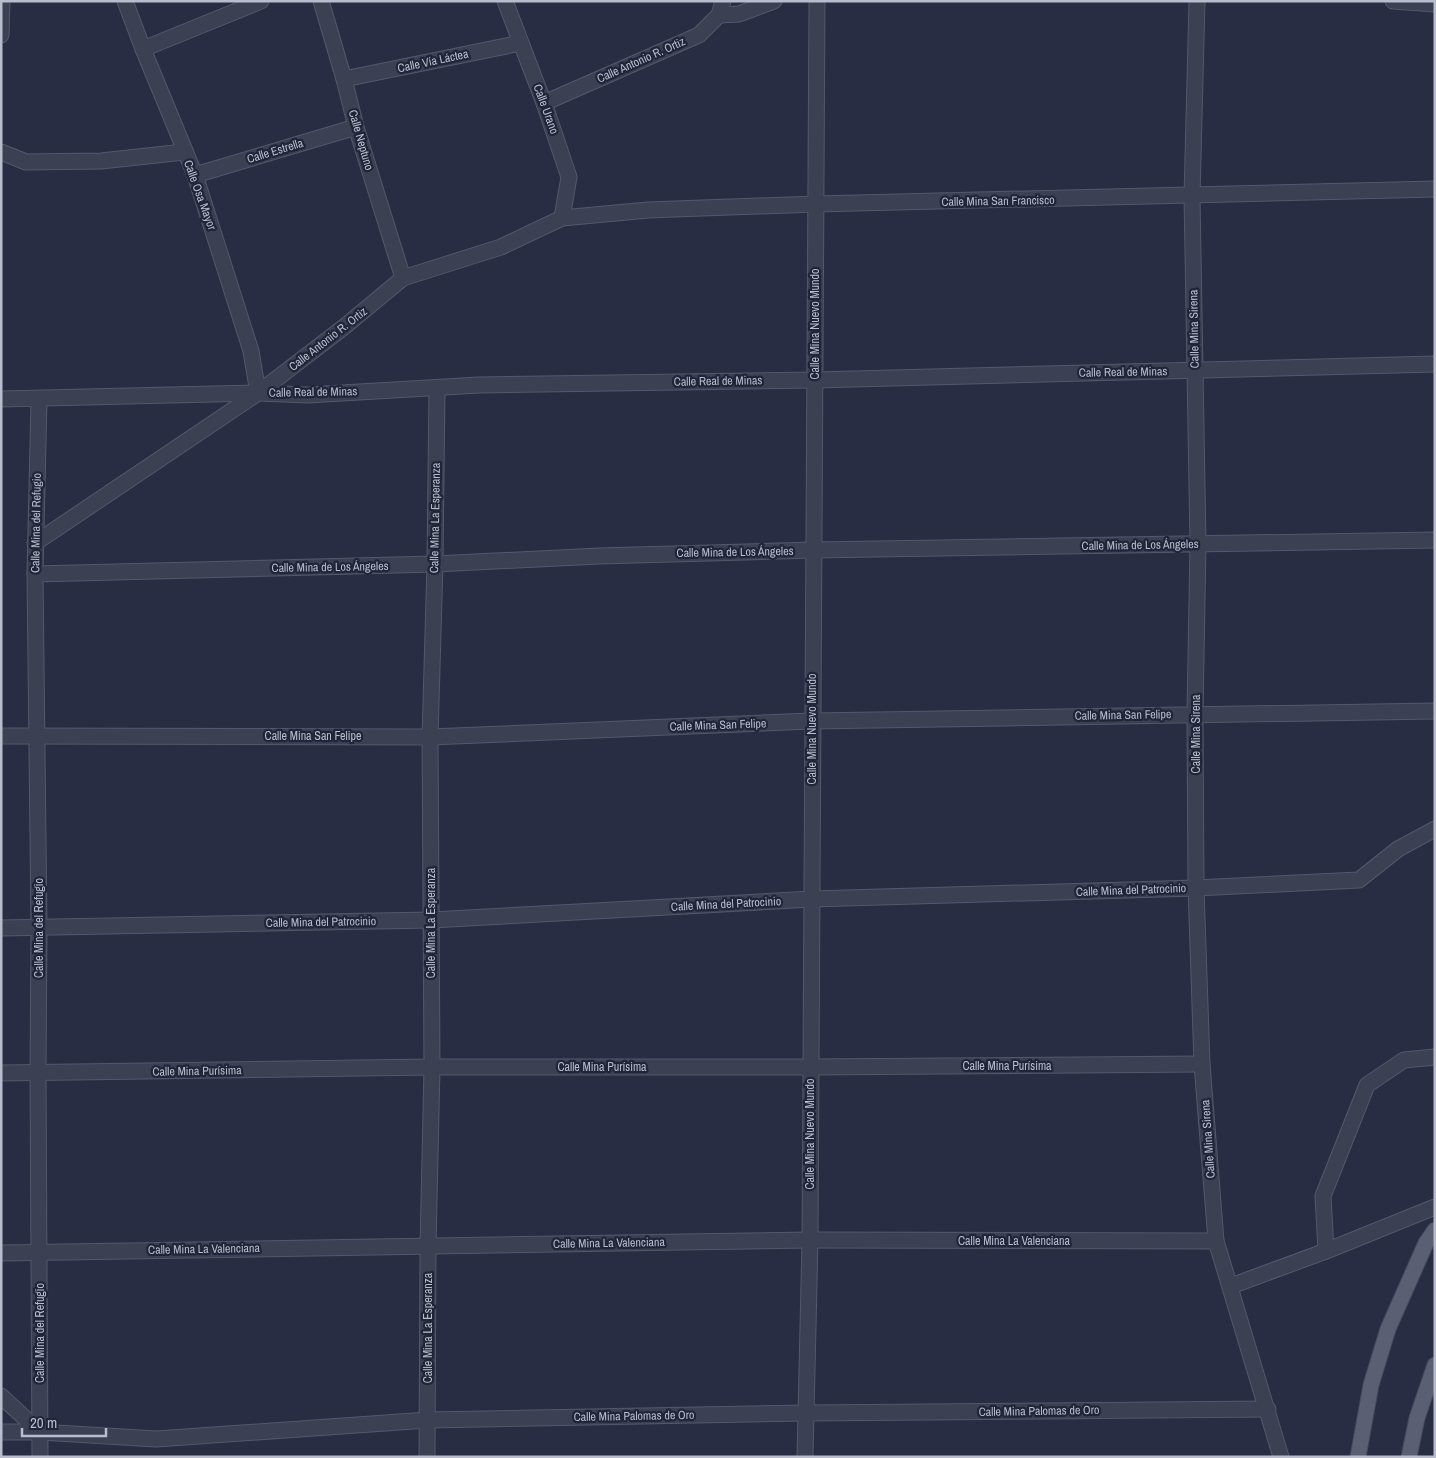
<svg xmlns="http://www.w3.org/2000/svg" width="1436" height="1458" viewBox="0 0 1436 1458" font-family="'Archivo Narrow',sans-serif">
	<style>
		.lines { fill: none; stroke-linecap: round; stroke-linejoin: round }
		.service-casing { stroke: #54586a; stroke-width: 17 }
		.minor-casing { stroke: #54586a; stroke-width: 17 }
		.primary-casing { stroke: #46495c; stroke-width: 17 }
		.service { stroke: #3c4053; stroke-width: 15 }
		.minor { stroke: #3c4053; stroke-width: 15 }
		.primary { stroke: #5a5f73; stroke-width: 15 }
		.labels { text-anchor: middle; stroke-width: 4.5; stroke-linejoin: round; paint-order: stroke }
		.street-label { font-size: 12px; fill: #b9bccd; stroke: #202539 }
	</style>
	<rect width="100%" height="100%" fill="#282d44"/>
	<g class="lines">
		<g class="service-casing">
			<g id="service">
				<polyline points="1435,1057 1404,1060 1367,1085 1323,1196 1326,1251 1435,1207"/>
				<polyline points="1231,1286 1326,1251"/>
			</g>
		</g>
		<g class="minor-casing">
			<g id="minor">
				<polyline points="125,1 143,49 195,175 251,351 258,393"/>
				<polyline points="321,1 344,79 356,127 403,278"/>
				<polyline points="505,1 544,103 569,177 562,218"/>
				<polyline points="1197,1 1192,196 1198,544 1195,714 1196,888 1202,1064 1216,1241 1281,1457"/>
				<polyline points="1393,1 1435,4"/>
				<polyline points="719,15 739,14 774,1"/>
				<polyline points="1,35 2,1"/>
				<polyline points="143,49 261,1"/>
				<polyline points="344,79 521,43"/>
				<polyline points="544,103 699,35 719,15 723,1"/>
				<polyline points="1,152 26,162 101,161 184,152"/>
				<polyline points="195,175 356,127"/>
				<polyline points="1,399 258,393 308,395 479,385 815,380 1435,364"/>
				<polyline points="39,399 35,574 39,927 38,1073 40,1457"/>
				<polyline points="35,543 258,393 344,327 403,278 501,247 562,218 648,210 816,204 1435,189"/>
				<polyline points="35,574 435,564 599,556 814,550 1435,540"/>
				<polyline points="1,736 430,737 812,721 1435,711"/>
				<polyline points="1,928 431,920 812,899 1196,888 1359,880 1398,849 1435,829"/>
				<polyline points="1,1073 432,1067 810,1067 1202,1064"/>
				<polyline points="1,1253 810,1240 1216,1241"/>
				<polyline points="1,1396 40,1432"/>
				<polyline points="1,1432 40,1432 156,1439 428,1420 806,1413 1268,1409"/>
				<polyline points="427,1457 428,1247 432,1067 430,737 435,564 437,388"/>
				<polyline points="805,1457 810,1240 817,1"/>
			</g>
		</g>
		<g class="primary-casing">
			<g id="primary">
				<polyline points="1358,1457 1371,1385 1388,1329 1426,1243 1435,1230"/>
				<polyline points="1409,1457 1417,1418 1435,1365"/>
			</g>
		</g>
		<use href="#service" class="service"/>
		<use href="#minor" class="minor"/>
		<use href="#primary" class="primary"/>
	</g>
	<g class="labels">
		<g class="street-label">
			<text transform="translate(641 60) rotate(-24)" y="4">Calle Antonio R. Ortiz</text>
			<text transform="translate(433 61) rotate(-12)" y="4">Calle Vía Láctea</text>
			<text transform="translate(546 109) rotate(70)" y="4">Calle Urano</text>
			<text transform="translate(361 140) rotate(74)" y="4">Calle Neptuno</text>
			<text transform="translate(275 151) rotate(-17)" y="4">Calle Estrella</text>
			<text transform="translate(200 195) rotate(70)" y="4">Calle Osa Mayor</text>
			<text transform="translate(998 201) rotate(-1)" y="4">Calle Mina San Francisco</text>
			<text transform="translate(815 324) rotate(-90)" y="4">Calle Mina Nuevo Mundo</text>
			<text transform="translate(1194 329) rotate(-91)" y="4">Calle Mina Sirena</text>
			<text transform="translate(328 339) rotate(-38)" y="4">Calle Antonio R. Ortiz</text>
			<text transform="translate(1123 372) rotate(-1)" y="4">Calle Real de Minas</text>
			<text transform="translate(718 381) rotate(-1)" y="4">Calle Real de Minas</text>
			<text transform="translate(313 392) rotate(-1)" y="4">Calle Real de Minas</text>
			<text transform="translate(435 518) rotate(-89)" y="4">Calle Mina La Esperanza</text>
			<text transform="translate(36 523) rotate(-89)" y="4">Calle Mina del Refugio</text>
			<text transform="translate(1140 545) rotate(-1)" y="4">Calle Mina de Los Ángeles</text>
			<text transform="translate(735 552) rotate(-1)" y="4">Calle Mina de Los Ángeles</text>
			<text transform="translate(330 567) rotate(-1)" y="4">Calle Mina de Los Ángeles</text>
			<text transform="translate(1123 715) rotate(-1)" y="4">Calle Mina San Felipe</text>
			<text transform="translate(718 725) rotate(-2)" y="4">Calle Mina San Felipe</text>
			<text transform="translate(812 729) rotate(-90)" y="4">Calle Mina Nuevo Mundo</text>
			<text transform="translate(1196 734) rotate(-90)" y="4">Calle Mina Sirena</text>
			<text x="313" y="740">Calle Mina San Felipe</text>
			<text transform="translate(1131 890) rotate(-2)" y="4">Calle Mina del Patrocinio</text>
			<text transform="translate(726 904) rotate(-3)" y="4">Calle Mina del Patrocinio</text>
			<text transform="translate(321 922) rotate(-1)" y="4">Calle Mina del Patrocinio</text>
			<text transform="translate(431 923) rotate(-90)" y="4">Calle Mina La Esperanza</text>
			<text transform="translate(39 928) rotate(-90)" y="4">Calle Mina del Refugio</text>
			<text x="1007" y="1070">Calle Mina Purísima</text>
			<text x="602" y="1071">Calle Mina Purísima</text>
			<text transform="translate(197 1071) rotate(-1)" y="4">Calle Mina Purísima</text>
			<text transform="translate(810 1134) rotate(-90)" y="4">Calle Mina Nuevo Mundo</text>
			<text transform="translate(1208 1139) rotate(-94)" y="4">Calle Mina Sirena</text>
			<text x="1014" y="1245">Calle Mina La Valenciana</text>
			<text transform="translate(609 1243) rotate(-1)" y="4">Calle Mina La Valenciana</text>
			<text transform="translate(204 1249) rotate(-1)" y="4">Calle Mina La Valenciana</text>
			<text transform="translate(428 1328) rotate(-90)" y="4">Calle Mina La Esperanza</text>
			<text transform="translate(40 1333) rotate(-90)" y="4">Calle Mina del Refugio</text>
			<text transform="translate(1039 1411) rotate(-1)" y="4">Calle Mina Palomas de Oro</text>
			<text transform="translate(634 1416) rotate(-1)" y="4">Calle Mina Palomas de Oro</text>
		</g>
	</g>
	<rect width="1436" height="1458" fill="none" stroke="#b9bccd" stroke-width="5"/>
	<path d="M22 1428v8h84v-8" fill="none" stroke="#b9bccd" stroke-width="2.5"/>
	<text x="30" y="1428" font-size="15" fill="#b9bccd" stroke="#202539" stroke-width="4" paint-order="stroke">20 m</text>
</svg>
